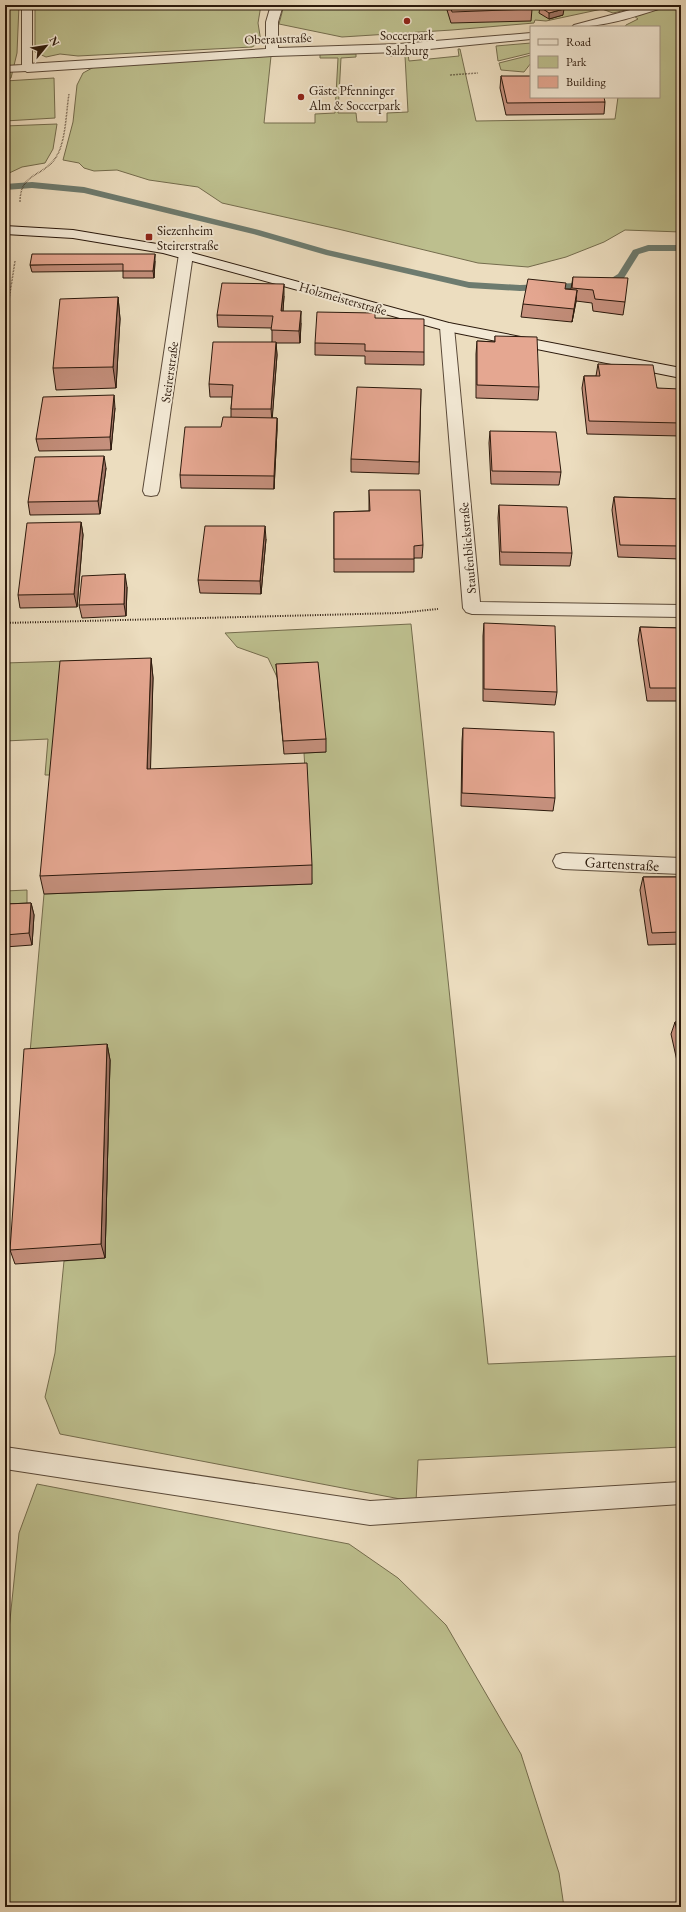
<svg xmlns="http://www.w3.org/2000/svg" width="686" height="1912" viewBox="0 0 686 1912" font-family="'EB Garamond',serif">
	<style>
		.green { fill: #bdbf8e; stroke: #746c4d }
		.lines { fill: none; stroke-linecap: round; stroke-linejoin: round }
		.stream { fill: #6d7b6f; fill-rule: evenodd }
		.lane-casing { stroke: #5b4a39; stroke-width: 2 }
		.street-casing { stroke: #5b4a39; stroke-width: 2 }
		.secondary-casing { stroke: #2b190c; stroke-width: 2 }
		.path-far1 { stroke: #2b190c; stroke-width: 1.5; stroke-dasharray: 0.5 1; stroke-linecap: butt }
		.path { stroke: #2b190c; stroke-width: 2; stroke-dasharray: 1 1.5; stroke-linecap: butt }
		.lane { fill: #f3e9d5; fill-rule: evenodd }
		.street { fill: #f3e9d5; fill-rule: evenodd }
		.secondary { fill: #f3e9d5; fill-rule: evenodd }
		.wall { fill: #c5907d; stroke: #2b190c }
		.shaded-wall { fill: #a07566; stroke: #2b190c }
		.building { fill: #e5a791; stroke: #2b190c }
		.poi-dot { fill: #8f2418; stroke: #f3e9d5; stroke-width: 1.5 }
		.labels { text-anchor: middle; stroke-width: 4; stroke-linejoin: round; paint-order: stroke }
		.far-poi-label { font-size: 13px; fill: #2b190c; stroke: #f3e9d5; text-anchor: start }
		.far-street-label { font-size: 13px; fill: #2b190c; stroke: #f3e9d5 }
		.street-label { font-size: 15px; fill: #2b190c; stroke: #f3e9d5 }
	</style>
	<rect width="100%" height="100%" fill="#ecddbf"/>
	<filter id="stains"><feTurbulence type="fractalNoise" baseFrequency=".005" numOctaves="4"/><feColorMatrix values="0 0 0 0 .2 0 0 0 0 .09 0 0 0 0 .02 0 0 0 .5 -.17"/></filter>
	<radialGradient id="worn" r=".72"><stop offset=".6" stop-color="#630" stop-opacity="0"/><stop offset="1" stop-color="#630" stop-opacity=".3"/></radialGradient>
	<g class="green">
		<polygon points="5,5 19,5 17,53 11,78 5,80"/>
		<polygon points="35,5 261,5 258,23 261,42 252,47 78,56 60,54 46,57 35,52"/>
		<polygon points="284,5 681,5 681,232 625,230 604,242 566,257 528,267 478,263 338,229 222,203 198,187 149,180 117,170 94,171 84,168 79,163 63,160 73,122 77,85 83,73 94,67 271,56 264,123 315,123 315,114 335,113 338,58 320,58 320,54 356,54 356,57 341,58 338,113 356,113 357,122 387,122 387,113 408,112 405,56 389,56 389,54 408,54 409,61 459,56 458,49 460,49 476,121 615,119 618,97 659,97 659,27 625,27 626,25 638,19 626,10 613,13 602,9 546,21 535,20 534,23 452,30 342,37 279,24"/>
		<polygon points="531,43 531,53 498,61 496,46"/>
		<polygon points="531,55 531,63 524,72 501,70 499,63"/>
		<polygon points="54,78 55,118 5,121 5,81"/>
		<polygon points="57,124 53,149 45,163 22,167 5,175 5,126"/>
		<polygon points="411,624 488,1364 681,1356 681,1447 418,1460 416,1502 60,1434 45,1397 55,1353 64,1261 105,1258 110,1060 29,1064 44,894 312,884 304,753 326,752 277,677 268,658 237,647 225,633"/>
		<polygon points="99,660 99,680 55,775 45,775 48,739 5,741 5,663"/>
		<polygon points="27,890 27,915 5,917 5,891"/>
		<polygon points="37,1484 349,1544 398,1578 446,1625 521,1754 559,1873 564,1907 5,1907 5,1639 8,1639 19,1533"/>
	</g>
	<g class="lines">
		<polygon class="stream" points="32,182 84,187 259,230 328,250 469,282 520,285 577,283 610,279 618,274 633,250 648,245 681,245 681,251 649,251 639,254 624,278 613,284 577,289 520,291 469,288 326,255 253,234 84,193 32,188 5,190 5,184"/>
		<g class="lane-casing">
			<g id="lane">
				<polygon points="22,5 32,5 32,68 27,71 5,72 5,66 22,65"/>
				<polygon points="5,1447 370,1501 681,1482 681,1504 370,1525 5,1469"/>
			</g>
		</g>
		<g class="street-casing">
			<g id="street">
				<polygon points="271,5 283,5 278,22 278,48 399,44 531,33 531,39 399,52 272,56 27,72 21,68 27,64 266,49 266,22"/>
				<path d="M649 5H667L665 7C634 17 605 27 572 27L574 25Z"/>
				<polygon points="186,250 191,251 193,254 159,491 157,495 151,496 145,495 143,491 179,254 181,251"/>
				<polygon points="447,323 452,324 454,327 480,602 681,605 681,617 472,614 466,612 463,608 440,327 442,324"/>
				<polygon points="563,853 681,858 681,874 563,869 556,867 553,861 556,855"/>
			</g>
		</g>
		<g class="secondary-casing">
			<polygon id="secondary" points="5,226 73,230 163,245 449,323 681,368 681,378 447,331 163,253 73,238 5,234"/>
		</g>
		<g class="path-far1">
			<polyline points="450,75 478,73"/>
			<path d="M20 202C20 172 44 177 56 157 66 142 66 112 69 94"/>
			<polyline points="8,306 15,261"/>
		</g>
		<g class="path">
			<polyline points="5,322 8,305"/>
			<polyline points="5,623 399,613 438,609"/>
		</g>
		<use href="#lane" class="lane"/>
		<use href="#street" class="street"/>
		<use href="#secondary" class="secondary"/>
	</g>
	<g class="wall">
		<polygon points="448,5 530,5 532,9 531,21 451,23 447,10"/>
		<polygon points="540,7 563,15 549,19 539,13"/>
		<polygon points="501,76 605,102 604,114 506,115 500,88"/>
		<polygon points="155,261 154,278 123,278 123,271 32,272 30,265"/>
		<polygon points="573,277 625,302 623,315 593,311 592,303 576,301 572,322 521,317 523,304 566,289 571,289"/>
		<polygon points="284,296 283,311 301,323 300,343 276,343 277,355 272,418 277,418 277,430 274,489 181,488 180,475 221,427 231,417 231,409 232,397 210,397 209,384 272,342 272,328 218,327 217,315"/>
		<polygon points="118,297 120,319 116,388 56,390 53,368"/>
		<polygon points="375,318 424,352 424,365 365,364 365,356 315,355 315,343"/>
		<polygon points="495,336 539,387 538,400 476,398 476,354 477,341 495,342"/>
		<polygon points="598,364 657,388 681,393 681,436 587,434 582,388 584,376 596,376"/>
		<polygon points="421,389 419,474 351,472 351,459"/>
		<polygon points="115,408 111,450 39,451 36,439"/>
		<polygon points="490,431 561,472 559,485 491,484 489,443"/>
		<polygon points="106,468 100,514 30,515 28,502"/>
		<polygon points="369,490 423,545 422,558 414,558 414,572 334,572 334,512 369,511"/>
		<polygon points="614,497 681,499 681,559 618,557 612,510"/>
		<polygon points="499,505 572,553 570,566 500,565 498,518"/>
		<polygon points="81,522 83,535 77,607 20,608 18,595"/>
		<polygon points="266,539 261,594 200,593 198,580"/>
		<polygon points="127,587 126,616 82,618 79,605"/>
		<polygon points="484,623 557,692 555,705 483,701 483,636"/>
		<polygon points="640,627 681,628 681,701 647,701 638,640"/>
		<polygon points="151,658 153,678 150,769 312,865 312,884 44,894 40,876"/>
		<polygon points="276,664 326,739 326,752 284,754"/>
		<polygon points="463,728 555,798 553,811 461,806 462,741"/>
		<polygon points="643,877 681,877 681,944 648,945 640,890"/>
		<polygon points="31,903 34,915 32,945 5,947 5,904"/>
		<polygon points="675,1022 681,1022 681,1079 671,1034"/>
		<polygon points="107,1044 110,1060 105,1258 15,1264 10,1250"/>
	</g>
	<g class="shaded-wall">
		<polygon points="564,9 563,15 549,19 549,13"/>
		<polygon points="155,254 155,261 154,278 153,271"/>
		<polygon points="284,284 284,296 282,323 281,311"/>
		<polygon points="577,290 576,302 572,322 574,309"/>
		<polygon points="118,297 120,319 116,388 113,367"/>
		<polygon points="301,311 301,323 300,343 299,331"/>
		<polygon points="276,342 277,355 272,422 271,409"/>
		<polygon points="114,395 115,408 111,450 110,437"/>
		<polygon points="277,418 277,430 274,489 274,476"/>
		<polygon points="104,456 106,468 100,514 98,501"/>
		<polygon points="81,522 83,535 77,607 74,594"/>
		<polygon points="265,526 266,539 261,594 260,581"/>
		<polygon points="125,574 127,587 126,616 124,604"/>
		<polygon points="151,658 153,678 150,788 147,769"/>
		<polygon points="31,903 34,915 32,945 29,933"/>
		<polygon points="107,1044 110,1060 105,1258 101,1244"/>
	</g>
	<g class="building">
		<polygon points="450,5 530,5 532,9 452,12"/>
		<polygon points="546,5 557,5 564,9 549,13 540,7"/>
		<polygon points="501,76 531,76 531,97 604,97 605,102 507,103"/>
		<polygon points="32,254 155,254 153,271 123,271 123,264 30,265"/>
		<polygon points="573,277 628,278 625,302 595,299 593,290 572,288"/>
		<polygon points="528,279 566,283 565,289 577,290 574,309 523,304"/>
		<polygon points="222,283 284,284 281,311 301,311 299,331 271,330 273,316 217,315"/>
		<polygon points="118,297 113,367 53,368 60,299"/>
		<polygon points="317,312 375,313 375,318 424,319 424,352 365,351 365,344 315,343"/>
		<polygon points="495,336 537,337 539,387 477,385 477,341 495,342"/>
		<polygon points="213,342 276,342 271,409 231,409 233,385 209,384"/>
		<polygon points="598,364 653,365 657,388 680,389 681,393 681,423 589,421 584,376 600,376"/>
		<polygon points="357,387 421,389 419,462 351,459"/>
		<polygon points="114,395 110,437 36,439 43,397"/>
		<polygon points="223,417 277,418 274,476 180,475 185,427 221,427"/>
		<polygon points="490,431 556,432 561,472 492,471"/>
		<polygon points="104,456 98,501 28,502 35,457"/>
		<polygon points="369,490 420,490 423,545 414,546 414,559 334,559 334,512 370,511"/>
		<polygon points="614,497 681,499 681,546 620,545"/>
		<polygon points="499,505 567,507 572,553 501,552"/>
		<polygon points="81,522 74,594 18,595 27,523"/>
		<polygon points="205,526 265,526 260,581 198,580"/>
		<polygon points="125,574 124,604 79,605 82,576"/>
		<polygon points="484,623 555,626 557,692 484,689"/>
		<polygon points="640,627 681,628 681,688 650,688"/>
		<polygon points="151,658 147,769 307,763 312,865 40,876 60,661"/>
		<polygon points="318,662 326,739 283,741 276,664"/>
		<polygon points="463,728 554,732 555,798 462,793"/>
		<polygon points="643,877 681,877 681,932 652,933"/>
		<polygon points="31,903 29,933 5,935 5,904"/>
		<polygon points="675,1022 681,1022 681,1051"/>
		<polygon points="107,1044 101,1244 10,1250 24,1049"/>
	</g>
	<g class="poi-dot">
		<circle cx="407" cy="21" r="4"/>
		<circle cx="301" cy="97" r="4"/>
		<rect x="145" y="233" width="8" height="8" rx="2"/>
	</g>
	<g class="labels">
		<g class="far-poi-label">
			<text x="407" y="40" text-anchor="middle">Soccerpark<tspan x="407" dy="15">Salzburg</tspan></text>
			<text x="309" y="95">Gäste Pfenninger<tspan x="309" dy="15">Alm &amp; Soccerpark</tspan></text>
			<text x="157" y="235">Siezenheim<tspan x="157" dy="15">Steirerstraße</tspan></text>
		</g>
		<g class="far-street-label">
			<text transform="translate(278 38) rotate(-2)" y="5">Oberaustraße</text>
			<text transform="translate(343 298) rotate(16)" y="5">Holzmeisterstraße</text>
			<text transform="translate(169 372) rotate(-82)" y="5">Steirerstraße</text>
			<text transform="translate(467 548) rotate(-95)" y="5">Staufenblickstraße</text>
		</g>
		<g class="street-label">
			<text transform="translate(622 864) rotate(3)" y="5">Gartenstraße</text>
		</g>
	</g>
	<rect width="686" height="1912" fill="none" stroke="#ecddbf" stroke-width="20"/>
	<rect x="6" y="6" width="674" height="1900" fill="none" stroke="#2b190c" stroke-width="2"/>
	<rect x="10" y="10" width="666" height="1892" fill="none" stroke="#2b190c"/>
	<rect x="530" y="26" width="130" height="72" fill="#f3e9d5" stroke="#a39685"/>
	<rect x="538" y="39" width="20" height="6" fill="#f3e9d5" stroke="#a39685"/>
	<text x="566" y="46" font-size="12" fill="#2b190c">Road</text>
	<rect x="538" y="56" width="20" height="12" fill="#bdbf8e" stroke="#a39685"/>
	<text x="566" y="66" font-size="12" fill="#2b190c">Park</text>
	<rect x="538" y="76" width="20" height="12" fill="#e5a791" stroke="#a39685"/>
	<text x="566" y="86" font-size="12" fill="#2b190c">Building</text>
	<g transform="translate(46 46) rotate(60)" stroke="#f3e9d5" stroke-width="3" paint-order="stroke">
	<path d="M0-3L7 15L0 10L-7 15Z" fill="#2b190c"/>
	<text y="-6" font-size="11" font-weight="bold" text-anchor="middle" fill="#2b190c">N</text>
	</g>
	<rect width="100%" height="100%" filter="url(#stains)"/>
	<rect width="100%" height="100%" fill="url(#worn)"/>
</svg>
